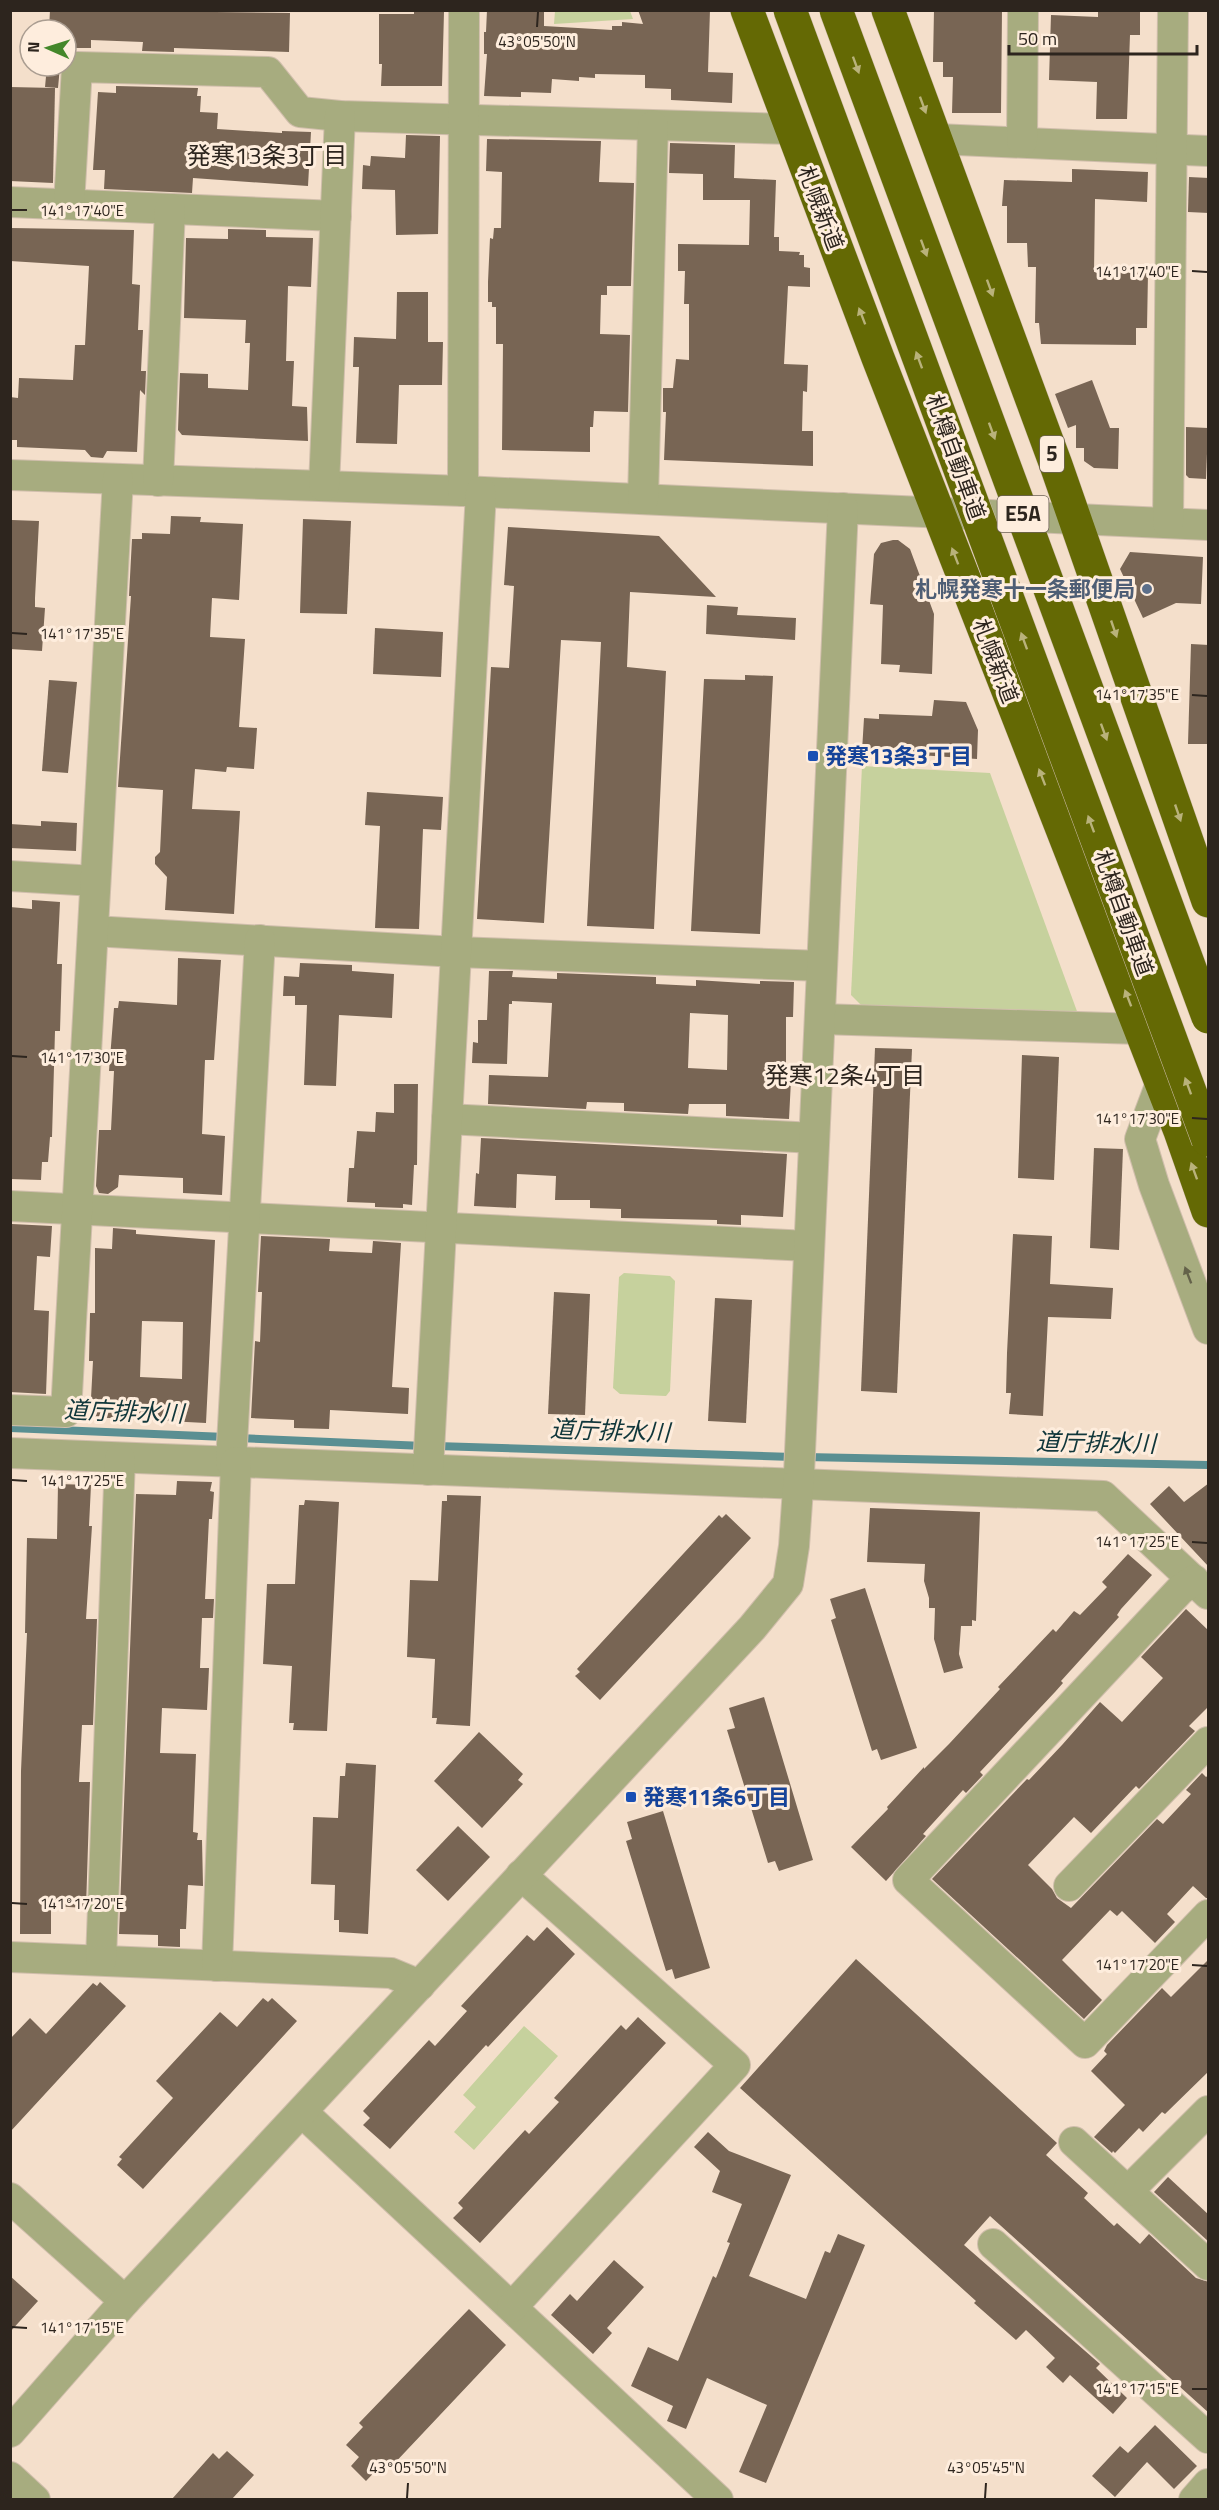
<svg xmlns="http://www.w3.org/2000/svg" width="1219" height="2510" viewBox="0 0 1219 2510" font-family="'Titillium Web','Noto Sans JP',sans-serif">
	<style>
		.green { fill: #c6d19d }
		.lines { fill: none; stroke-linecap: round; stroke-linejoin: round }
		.stream { stroke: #5a8f92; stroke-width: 8 }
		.building { fill: #786554; fill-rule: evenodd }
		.minor-casing { stroke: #d0beac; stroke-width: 32 }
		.highway-casing { stroke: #d0beac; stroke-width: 34 }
		.minor { stroke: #a7ac7f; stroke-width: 30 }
		.highway { stroke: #646904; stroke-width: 33 }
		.highway-bridge-casing { stroke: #d0beac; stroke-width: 34; stroke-linecap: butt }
		.highway-bridge { stroke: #646904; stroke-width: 33 }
		.oneway { fill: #b9b27b }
		.oneway2 { fill: #64624a }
		.ticks { fill: none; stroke: #2d251e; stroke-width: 2 }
		.service-dot { fill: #5c6f8a; stroke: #feeddd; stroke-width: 2 }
		.transit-dot { fill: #1a4fb4; stroke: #feeddd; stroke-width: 2 }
		.labels { text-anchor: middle; stroke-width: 6; stroke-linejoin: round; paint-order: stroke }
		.shield { fill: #feeddd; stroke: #6c6157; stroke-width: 1.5 }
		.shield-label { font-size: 21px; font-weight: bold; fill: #2d251e }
		.street-label { font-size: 22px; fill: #2d251e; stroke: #feeddd }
		.service-label { font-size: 22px; font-weight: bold; fill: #4e5e75; stroke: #feeddd; text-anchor: end }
		.transit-label { font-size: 22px; font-weight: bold; fill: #164399; stroke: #feeddd; text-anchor: start }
		.neighbourhood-label { font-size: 24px; fill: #2d251e; stroke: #feeddd }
		.water-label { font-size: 24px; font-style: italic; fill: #11373b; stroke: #feeddd }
		.ticks-label { font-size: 15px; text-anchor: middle; fill: #2d251e; stroke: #feeddd; stroke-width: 6; stroke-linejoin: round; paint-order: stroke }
	</style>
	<rect width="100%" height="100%" fill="#f4dfcb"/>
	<g class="green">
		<polygon points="555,11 630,11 633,19 554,24"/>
		<polygon points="862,766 990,773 1078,1014 862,1006 851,995"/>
		<polygon points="624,1273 670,1276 675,1281 670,1391 666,1396 620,1394 613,1388 619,1277"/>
		<polygon points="524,2026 558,2056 474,2150 454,2132 476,2107 463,2095"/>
	</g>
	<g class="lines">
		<g class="stream">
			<polyline points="10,1428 226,1437"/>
			<polyline points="238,1438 424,1446"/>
			<polyline points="436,1446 793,1457"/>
			<polyline points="805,1457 1208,1465"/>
		</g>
	</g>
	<g class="building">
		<polygon points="50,10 290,13 289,52 174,48 174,52 142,51 143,42 91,40 91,48 69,48 66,54 66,30 49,30"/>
		<polygon points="414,10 444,12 442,86 381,86 382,64 379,64 379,14 414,14"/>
		<polygon points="487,10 544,10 544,26 612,30 612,26 622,26 622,22 643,24 638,10 710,10 708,72 733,73 732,103 671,100 671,89 645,88 645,75 595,74 595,78 579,77 579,81 552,79 551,93 521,92 521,97 484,96 487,54 484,54 484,32 486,32"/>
		<polygon points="934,10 1002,10 1001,113 952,113 953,77 943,77 943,62 933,62"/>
		<polygon points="1098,10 1140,10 1140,35 1130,35 1127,119 1096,119 1097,82 1049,80 1051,15 1098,17"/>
		<polygon points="47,66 60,66 58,88 45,87"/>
		<polygon points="116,86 198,88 197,96 201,96 200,112 218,113 217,129 282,133 282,131 311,132 308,186 193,178 192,193 104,189 105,170 93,170 98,92 116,93"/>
		<polygon points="10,87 55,88 53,183 10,181"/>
		<polygon points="406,135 440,136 438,234 396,235 395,190 362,189 363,165 370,166 371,156 405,158"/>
		<polygon points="487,139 601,141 599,182 634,183 631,286 607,286 607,295 601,295 600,334 630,335 628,412 594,411 593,427 590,427 590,452 502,450 503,344 496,344 496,307 492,307 492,302 488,302 488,282 490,238 493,239 494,228 501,228 502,172 486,171"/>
		<polygon points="670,143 735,145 734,178 776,180 774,237 779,237 779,251 800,252 799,255 804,255 804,267 810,268 810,287 788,286 784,364 808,365 807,392 803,391 802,431 813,431 813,466 664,460 666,412 663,412 663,388 673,388 676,359 689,360 689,304 684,304 685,271 678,271 678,244 749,245 750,200 703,200 703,174 669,173"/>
		<polygon points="1072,169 1148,172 1147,202 1095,199 1094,272 1148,273 1147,328 1136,328 1136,345 1041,344 1039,323 1035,323 1036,267 1028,267 1027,243 1007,243 1007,206 1002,206 1004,180 1072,182"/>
		<polygon points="1189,177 1209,178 1209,213 1188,212"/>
		<polygon points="11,228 134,230 132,284 140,285 138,330 143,330 141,371 146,371 145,395 140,390 137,452 107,451 103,458 91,457 85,450 17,447 17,440 10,440 10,397 18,398 19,378 73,380 75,345 85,345 89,266 10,261"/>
		<polygon points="228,229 266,230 266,237 313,238 311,287 288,286 286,361 294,361 292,406 307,407 308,441 182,435 178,430 180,373 208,374 208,388 248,390 250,343 245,343 246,320 184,318 186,238 228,239"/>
		<polygon points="397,292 428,292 428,342 443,342 442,385 399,385 397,444 356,443 359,367 353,367 354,337 396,339"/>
		<polygon points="1092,380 1110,428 1119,428 1118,469 1094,468 1084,461 1084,448 1076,448 1076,425 1068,428 1055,394"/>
		<polygon points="1186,427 1208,428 1206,479 1189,478 1186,475"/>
		<polygon points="171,516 201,517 200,522 243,524 239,600 212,598 210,637 245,639 239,727 257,728 254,769 227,767 226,772 195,769 192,809 240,811 234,914 165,910 167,877 155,864 155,857 160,852 163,790 118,787 131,596 129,596 132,539 142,539 142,533 170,534"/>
		<polygon points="303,519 351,521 347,614 300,613"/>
		<polygon points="12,520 39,521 35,598 35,607 45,608 42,651 10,649"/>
		<polygon points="508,527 659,536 716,597 630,592 627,667 666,671 654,929 587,926 601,642 561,640 544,923 477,919 491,667 509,668 514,586 504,585"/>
		<polygon points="893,540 898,540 910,549 934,614 932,674 899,672 900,665 881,664 883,605 870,604 874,554 881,543"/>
		<polygon points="1130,552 1203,557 1201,604 1176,603 1143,618 1120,569"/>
		<polygon points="707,605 738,607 737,615 796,618 795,640 706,634"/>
		<polygon points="375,628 443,632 441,677 373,674"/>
		<polygon points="1191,644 1209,645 1209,744 1188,744"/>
		<polygon points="745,675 773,676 760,934 691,931 704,679 745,680"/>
		<polygon points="49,680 77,682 68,773 42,771"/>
		<polygon points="934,700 966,702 978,730 977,759 862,751 864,718 879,719 879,714 932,716"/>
		<polygon points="367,792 443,797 441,830 423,829 419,929 375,928 380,826 365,825"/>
		<polygon points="41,821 77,823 76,851 10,848 10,824 41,826"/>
		<polygon points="32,900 60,902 57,964 62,964 60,1031 55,1031 52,1137 50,1137 48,1162 42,1162 41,1180 10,1179 10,907 32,909"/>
		<polygon points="178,958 221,960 214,1060 205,1060 202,1134 225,1136 222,1195 183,1193 183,1178 119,1175 118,1187 108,1194 99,1193 96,1186 99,1130 111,1130 114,1071 109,1071 114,1008 118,1008 119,1001 177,1005"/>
		<polygon points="300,963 352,965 352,971 394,974 392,1018 339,1015 336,1086 304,1085 307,1005 295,1005 295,996 283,996 284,976 299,977"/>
		<path d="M489 971H513L512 977 557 979V973L656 977V984L696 986V980L760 984V981L794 982 793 1017H786V1080H791L789 1119 726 1116V1104H689L688 1114 624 1111V1103L587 1102 586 1109 488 1104 489 1075 548 1077 552 1003 512 1001V1004H509L507 1064 472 1063 473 1042 478 1043V1020H487ZM690 1013 728 1015 727 1070 688 1068Z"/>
		<polygon points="875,1048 912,1049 897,1393 861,1391"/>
		<polygon points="1022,1055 1059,1057 1054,1180 1018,1178"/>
		<polygon points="394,1084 418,1084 417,1165 414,1165 412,1205 403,1204 403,1208 375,1207 375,1203 347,1202 349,1168 354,1168 357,1131 375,1132 376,1112 394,1113"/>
		<polygon points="481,1138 787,1154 783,1217 741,1215 741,1225 717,1224 717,1220 621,1218 621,1209 590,1208 590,1200 555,1200 556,1176 517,1174 516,1208 474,1206 476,1173 479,1174"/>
		<polygon points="1094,1148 1123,1149 1119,1250 1090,1248"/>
		<polygon points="12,1224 52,1226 50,1257 37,1256 34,1310 49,1311 46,1394 10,1392"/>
		<path d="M113 1228 136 1230V1234L215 1240 206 1423 90 1417 93 1361H89L90 1313H95V1248L112 1249ZM142 1321 183 1322 182 1379 140 1377Z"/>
		<polygon points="1013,1234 1052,1236 1050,1284 1113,1288 1111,1319 1048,1317 1043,1416 1009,1414 1011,1393 1006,1393 1007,1353"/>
		<polygon points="261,1236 330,1239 329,1251 372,1253 373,1241 401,1243 392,1387 409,1388 408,1414 330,1410 329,1429 294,1428 294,1420 251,1418 255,1341 260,1342 262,1292 258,1292"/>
		<polygon points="554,1292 590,1294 585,1415 548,1414"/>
		<polygon points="715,1298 752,1300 746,1423 708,1421"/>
		<polygon points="177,1481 212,1482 210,1491 214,1492 212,1519 209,1519 205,1599 214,1599 213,1618 202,1618 200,1668 209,1668 207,1710 162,1708 160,1753 196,1754 193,1832 198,1833 197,1840 202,1840 203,1886 188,1885 186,1929 180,1929 180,1947 158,1946 158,1935 119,1934 136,1494 176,1495"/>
		<polygon points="1209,1483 1209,1567 1150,1504 1169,1486 1184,1502"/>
		<polygon points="58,1484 91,1485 89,1526 92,1526 86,1619 97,1619 93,1725 82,1725 79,1782 90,1782 86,1908 51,1906 51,1934 20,1934 21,1771 27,1633 25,1633 27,1538 57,1539"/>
		<polygon points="447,1495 481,1496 470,1726 436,1724 437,1718 432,1718 435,1659 407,1657 410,1580 438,1581 442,1501 447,1501"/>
		<polygon points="305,1500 339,1502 327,1731 293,1730 294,1723 289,1723 292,1666 263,1664 267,1584 295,1584 299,1505 304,1505"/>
		<polygon points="870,1508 980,1512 976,1621 972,1620 972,1626 961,1626 959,1654 963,1668 944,1673 934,1639 935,1608 929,1608 929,1598 924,1581 925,1564 867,1562"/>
		<polygon points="726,1514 751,1538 600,1700 575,1676 580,1672 577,1669 719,1515 722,1518"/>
		<polygon points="1128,1554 1152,1575 1121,1609 1117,1615 1119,1617 1061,1681 1063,1683 1055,1692 980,1772 983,1775 966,1793 963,1790 923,1834 926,1836 886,1881 851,1847 888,1809 887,1807 924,1767 924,1769 949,1744 1000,1689 998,1687 1053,1629 1056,1632 1074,1611 1080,1615 1107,1587 1102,1582"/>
		<polygon points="865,1588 917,1748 881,1760 877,1749 872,1751 831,1620 836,1618 830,1599"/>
		<polygon points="1186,1609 1209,1631 1209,1706 1189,1726 1195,1731 1139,1789 1136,1786 1091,1833 1074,1817 1028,1865 1052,1889 1057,1898 1071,1908 1157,1819 1163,1824 1191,1794 1186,1790 1202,1773 1206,1777 1209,1775 1209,1898 1206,1898 1193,1886 1167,1914 1175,1922 1155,1943 1122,1911 1117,1916 1110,1910 1062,1960 1102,2000 1084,2019 932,1879 1027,1779 1029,1780 1062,1745 1100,1702 1122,1722 1163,1678 1141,1657"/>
		<polygon points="764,1697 813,1860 779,1871 775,1861 768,1863 727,1730 735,1728 729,1708"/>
		<polygon points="479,1732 523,1774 518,1780 523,1784 482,1828 434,1781"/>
		<polygon points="346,1763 376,1765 368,1934 339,1932 339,1920 334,1920 335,1885 311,1884 313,1817 338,1818 340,1776 345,1776"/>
		<polygon points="663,1811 710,1968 675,1979 672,1969 666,1971 626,1841 632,1839 627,1822"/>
		<polygon points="458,1826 490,1857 448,1901 416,1870"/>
		<polygon points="547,1927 575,1954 488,2047 486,2045 390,2149 363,2125 370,2118 363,2111 429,2040 435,2046 467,2011 461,2006 527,1935 534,1941"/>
		<polygon points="856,1959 1057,2143 1046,2155 1088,2193 1084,2198 1114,2226 1117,2223 1140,2244 1149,2234 1196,2278 1209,2282 1209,2413 990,2216 964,2245 1100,2364 1096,2368 1127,2398 1113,2414 1070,2375 1063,2383 1046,2367 1055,2358 1026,2330 1016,2340 974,2303 976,2301 740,2088"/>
		<polygon points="1209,1959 1209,2071 1165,2114 1162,2112 1143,2132 1139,2128 1115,2153 1113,2151 1112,2153 1094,2137 1125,2105 1091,2071 1107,2054 1104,2051 1107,2045 1162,1988 1171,1997"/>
		<polygon points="100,1982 126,2006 10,2132 10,2039 30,2018 46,2034 93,1983 97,1986"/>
		<polygon points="263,1998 268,2002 272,1998 297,2021 143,2189 117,2165 122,2159 119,2157 173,2098 156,2081 220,2012 237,2027"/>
		<polygon points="638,2017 666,2043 480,2243 453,2218 463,2208 458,2203 525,2130 529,2134 559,2102 554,2098 621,2025 626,2030"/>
		<polygon points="708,2132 729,2151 791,2175 749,2276 806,2299 825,2251 830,2253 838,2234 865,2245 766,2483 739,2472 767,2405 707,2378 686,2429 667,2421 673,2406 631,2386 648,2347 678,2361 713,2276 716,2278 730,2243 727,2242 742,2204 712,2192 720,2171 694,2147"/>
		<polygon points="1168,2177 1209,2215 1209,2242 1154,2192"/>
		<polygon points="614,2260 644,2287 607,2328 612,2333 593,2354 551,2315 570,2294 577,2301"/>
		<polygon points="10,2276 38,2301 10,2332"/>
		<polygon points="469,2309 506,2345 390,2468 384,2462 366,2481 351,2466 359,2457 346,2445 363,2427 359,2423"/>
		<polygon points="1155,2425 1197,2466 1174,2489 1147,2462 1115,2497 1092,2476 1120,2446 1128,2453"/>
		<polygon points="227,2451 254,2475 232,2499 172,2499 213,2453 219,2459"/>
	</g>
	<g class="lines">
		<g class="minor-casing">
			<g id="minor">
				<polyline points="936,139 1208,151"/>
				<polyline points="1022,141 1023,10"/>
				<polyline points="10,202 336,216"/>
				<polyline points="69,204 77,67 268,72 300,112 340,116 792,129"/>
				<polyline points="10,475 463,491 1208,525"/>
				<polyline points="158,481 170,209"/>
				<polyline points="324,486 340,116"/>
				<polyline points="463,491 464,10"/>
				<polyline points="643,499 653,126"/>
				<polyline points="1168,523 1173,10"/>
				<polyline points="10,876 95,881"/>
				<polyline points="93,931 456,952 822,966"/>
				<polyline points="820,1019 1140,1029"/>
				<polyline points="1161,1083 1140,1139 1154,1185 1208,1329"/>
				<polyline points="447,1119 814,1138"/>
				<polyline points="10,1206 809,1246"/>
				<polyline points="10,1410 66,1412 118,479"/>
				<polyline points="10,1453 1103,1496 1208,1594"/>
				<polyline points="231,1462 260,940"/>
				<polyline points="428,1470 481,492"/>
				<polyline points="1194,1580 1180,1590 908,1880 1085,2043 1208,1915"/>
				<polyline points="1069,1886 1208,1742"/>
				<polyline points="10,1957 391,1973 420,1985"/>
				<polyline points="101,1960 120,1459"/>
				<polyline points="217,1966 236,1462"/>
				<polyline points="302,2112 718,2500"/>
				<polyline points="1074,2142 1208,2265"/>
				<polyline points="1128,2191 1208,2111"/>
				<polyline points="10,2198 125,2301"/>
				<polyline points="993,2244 1208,2438"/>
				<polyline points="512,2307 735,2065 521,1875"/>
				<polyline points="10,2432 125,2301 752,1628 788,1584 794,1546 799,1474 843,508"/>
				<polyline points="10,2477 35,2500"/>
				<polyline points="1194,2500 1208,2484"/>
			</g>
		</g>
		<g class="highway-casing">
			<g id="highway">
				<polyline points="747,10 878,358 1180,1131 1208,1211"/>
				<polyline points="888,10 1056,465 1208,901"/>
			</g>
		</g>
		<use href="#minor" class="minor"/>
		<use href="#highway" class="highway"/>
		<g class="highway-bridge-casing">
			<g id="highway-bridge">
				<polyline points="790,10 1208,1140"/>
				<polyline points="836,10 1208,1017"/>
			</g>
		</g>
		<use href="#highway-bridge" class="highway-bridge"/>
	</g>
	<defs><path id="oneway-solid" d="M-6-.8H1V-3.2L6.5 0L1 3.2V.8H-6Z" transform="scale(1.5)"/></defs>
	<g class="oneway">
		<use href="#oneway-solid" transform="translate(856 65) rotate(70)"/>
		<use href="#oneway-solid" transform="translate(923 105) rotate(70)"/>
		<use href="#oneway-solid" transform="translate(924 248) rotate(70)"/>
		<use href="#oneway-solid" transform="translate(990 288) rotate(70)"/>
		<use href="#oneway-solid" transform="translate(862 316) rotate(-111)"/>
		<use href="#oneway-solid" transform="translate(919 360) rotate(-110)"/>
		<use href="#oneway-solid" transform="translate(992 431) rotate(70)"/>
		<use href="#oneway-solid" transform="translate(955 556) rotate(-111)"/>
		<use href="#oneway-solid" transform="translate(1114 629) rotate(71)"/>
		<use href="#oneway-solid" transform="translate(1024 641) rotate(-110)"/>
		<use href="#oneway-solid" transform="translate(1104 732) rotate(70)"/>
		<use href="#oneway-solid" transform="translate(1042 777) rotate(-111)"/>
		<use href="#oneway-solid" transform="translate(1178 813) rotate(71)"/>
		<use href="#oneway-solid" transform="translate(1091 824) rotate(-110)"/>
		<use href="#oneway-solid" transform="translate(1128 998) rotate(-111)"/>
		<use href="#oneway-solid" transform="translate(1188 1086) rotate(-110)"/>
		<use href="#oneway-solid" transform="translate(1194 1171) rotate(-110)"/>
	</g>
	<use class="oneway2" href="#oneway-solid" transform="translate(1188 1275) rotate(-111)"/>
	<path class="ticks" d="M537 27 538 12M12 210H27M1192 271 1207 272M12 633 27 634M1192 695 1207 696M12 1056 27 1057M1192 1118 1207 1119M12 1480 27 1481M1192 1542 1207 1543M12 1903 27 1904M1192 1965 1207 1966M12 2327 27 2328M1192 2389H1207M407 2498 408 2483M985 2498 986 2483"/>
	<circle class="service-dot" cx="1147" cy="589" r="6"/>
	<g class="transit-dot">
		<rect x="807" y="750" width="12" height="12" rx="3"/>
		<rect x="625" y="1791" width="12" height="12" rx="3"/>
	</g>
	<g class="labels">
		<g class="shield">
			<rect x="1040" y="436" width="24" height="36" rx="4.5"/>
			<rect x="997.5" y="496" width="51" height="36" rx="4.5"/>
		</g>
		<g class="shield-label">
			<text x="1052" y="461">5</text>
			<text x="1023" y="521">E5A</text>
		</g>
		<g class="street-label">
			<text transform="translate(821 208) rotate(69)" y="8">札幌新道</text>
			<text transform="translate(956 457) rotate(70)" y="8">札樽自動車道</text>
			<text transform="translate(996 661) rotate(69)" y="8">札幌新道</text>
			<text transform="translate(1124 913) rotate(70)" y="8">札樽自動車道</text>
		</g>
		<g class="service-label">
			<text x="1135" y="597">札幌発寒十一条郵便局</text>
		</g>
		<g class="transit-label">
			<text x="825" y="764">発寒13条3丁目</text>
			<text x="643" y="1805">発寒11条6丁目</text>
		</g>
		<g class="neighbourhood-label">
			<text x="267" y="164">発寒13条3丁目</text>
			<text x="845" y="1084">発寒12条4丁目</text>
		</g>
		<g class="water-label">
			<text transform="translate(124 1412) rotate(2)" y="8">道庁排水川</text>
			<text transform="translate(610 1431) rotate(2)" y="8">道庁排水川</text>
			<text transform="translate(1096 1443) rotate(1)" y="8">道庁排水川</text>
		</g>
	</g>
	<g class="ticks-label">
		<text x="537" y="47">43°05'50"N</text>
		<text x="82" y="216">141°17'40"E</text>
		<text x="1137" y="277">141°17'40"E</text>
		<text x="82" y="639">141°17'35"E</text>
		<text x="1137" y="700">141°17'35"E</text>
		<text x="82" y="1063">141°17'30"E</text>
		<text x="1137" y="1124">141°17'30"E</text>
		<text x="82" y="1486">141°17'25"E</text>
		<text x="1137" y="1547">141°17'25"E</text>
		<text x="82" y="1909">141°17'20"E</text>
		<text x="1137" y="1970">141°17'20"E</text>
		<text x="82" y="2333">141°17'15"E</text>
		<text x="1137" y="2394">141°17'15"E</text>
		<text x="408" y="2473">43°05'50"N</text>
		<text x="986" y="2473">43°05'45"N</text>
	</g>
	<rect width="1219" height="2510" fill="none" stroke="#2d251e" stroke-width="24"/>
	<g transform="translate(48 48) rotate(273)"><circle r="28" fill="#feeddd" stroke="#aa9d91" stroke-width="1.5"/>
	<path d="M0-4.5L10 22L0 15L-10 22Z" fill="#44872a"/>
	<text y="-9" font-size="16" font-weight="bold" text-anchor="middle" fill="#2d251e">N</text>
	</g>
	<path d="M1009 45v9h188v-9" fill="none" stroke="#2d251e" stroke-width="3"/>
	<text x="1018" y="45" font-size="18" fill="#2d251e" stroke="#feeddd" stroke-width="4.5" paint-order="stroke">50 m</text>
</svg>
